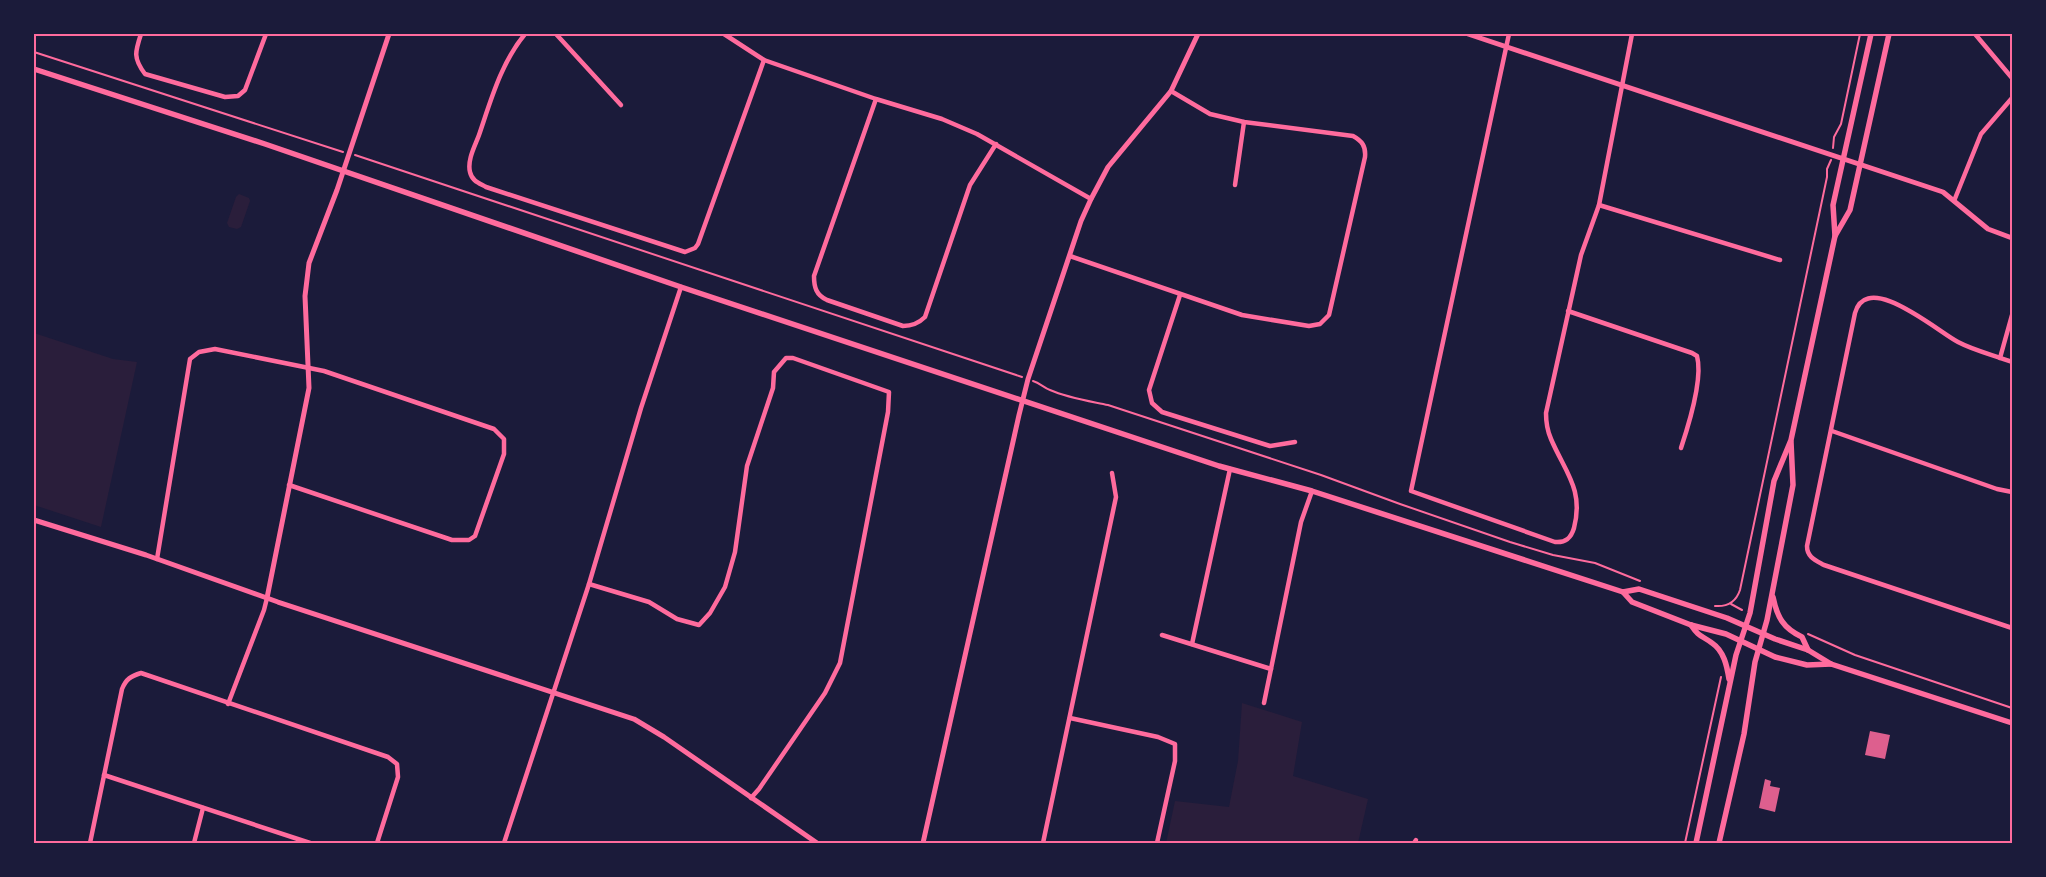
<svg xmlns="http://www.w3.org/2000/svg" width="2046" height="877" viewBox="0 0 2046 877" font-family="'Roboto Serif',serif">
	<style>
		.green { fill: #2a1e3b }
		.building { fill: #dd5f8e }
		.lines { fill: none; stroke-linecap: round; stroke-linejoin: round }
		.path { stroke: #ff6b9d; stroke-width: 2 }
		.minor { stroke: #ff6b9d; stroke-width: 4.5 }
		.tertiary { stroke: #ff6b9d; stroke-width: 5 }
		.secondary { stroke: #ff6b9d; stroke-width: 5.5 }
		.neatline { fill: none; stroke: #ff6b9d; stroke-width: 2 }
	</style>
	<rect width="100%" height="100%" fill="#1b1b3a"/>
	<g class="green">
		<polygon points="239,194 249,198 250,201 241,227 237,229 229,227 227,223 236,197"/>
		<polygon points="34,333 113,359 137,362 101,527 34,505"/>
		<polygon points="1242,703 1302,722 1293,776 1368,799 1358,843 1166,843 1175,801 1229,807 1238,761"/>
	</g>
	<g class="building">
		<polygon points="1870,731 1890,735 1885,759 1865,755"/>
		<polygon points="1765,779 1771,781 1770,786 1780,788 1775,812 1759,808"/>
	</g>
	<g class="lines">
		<g class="path">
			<polyline points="34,52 343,152"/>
			<polyline points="1833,148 1834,137 1841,124 1860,34"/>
			<polyline points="355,155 1022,377"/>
			<path d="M1033 381C1040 383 1044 388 1050 390 1068 398 1089 401 1108 405L1321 475 1400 504 1510 542 1553 555 1595 563 1640 581"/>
			<polyline points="1731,604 1742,610"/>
			<path d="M1715 606C1728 607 1736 602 1740 590L1827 177V169L1831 160"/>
			<polyline points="1808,634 1855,655 2012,708"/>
			<polyline points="1685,843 1721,677"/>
		</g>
		<g class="minor">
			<path d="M141 34C135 52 133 58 145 74L225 97 238 96 245 90 266 34"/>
			<path d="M525 34C501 63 491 100 479 135 475 146 467 160 470 172 472 181 479 183 486 187L685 252 695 248 698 244 764 60"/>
			<polyline points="556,34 621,105"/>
			<polyline points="724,34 764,60 876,99 942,119 977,134 1091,199"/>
			<path d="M1509 34 1411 491 1555 542C1566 543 1571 538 1574 528 1584 489 1565 472 1551 439 1547 430 1546 422 1546 413L1581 255 1599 205 1632 34"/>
			<polyline points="1975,34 2012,78"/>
			<path d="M876 99 814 276C814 287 816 295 827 300L903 326C913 326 919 323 925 317L970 185 996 144"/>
			<polyline points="1235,185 1244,122"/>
			<polyline points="1954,201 1981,134 2012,98"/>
			<polyline points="1599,205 1780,260"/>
			<path d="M1070 256 1242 315 1309 326 1320 324 1329 315 1365 157C1366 146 1362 141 1353 136L1244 122 1210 114 1171 91"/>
			<polyline points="1180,295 1149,390 1152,403 1162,412 1270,446 1295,442"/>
			<path d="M1568 311 1692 353 1697 356C1703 378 1688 427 1681 448"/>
			<polyline points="2000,358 2012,315"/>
			<path d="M2012 362C1994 355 1975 351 1958 342 1937 331 1867 270 1855 313L1807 546C1807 557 1815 560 1824 565L2012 628"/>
			<polyline points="1832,431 1997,489 2012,492"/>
			<polyline points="157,559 190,359 199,352 215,349 324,371 494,429 504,439 504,454 475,536 469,540 452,540 289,485"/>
			<polyline points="589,584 649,602 677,619 699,625 710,613 725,587 735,552 747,466 773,388 774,372 786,358 793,358 889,392 888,412 840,663 825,693 759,789 751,798"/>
			<polyline points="1162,635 1271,669"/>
			<polyline points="1192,644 1230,469"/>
			<polyline points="1264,703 1301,522 1312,491"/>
			<polyline points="228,704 264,610 267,598"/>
			<polyline points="1070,718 1158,737 1175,744 1175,761 1157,843"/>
			<polyline points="104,775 310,843"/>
			<path d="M90 843 122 689C126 679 131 676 141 673L388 757 397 764 398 777 377 843"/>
			<polyline points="194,843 203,808"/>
			<polyline points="504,843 589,584 641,408 681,287"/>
			<polyline points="1043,843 1116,497 1112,473"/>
			<polyline points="1414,843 1416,840"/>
		</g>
		<g class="tertiary">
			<polyline points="1468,34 1943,192 1988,229 2012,238"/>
			<polyline points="34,520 146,555 278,602 634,719 664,737 817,843"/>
			<polyline points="267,598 309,388 305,296 309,263 337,190 389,34"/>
			<polyline points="923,843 1019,415 1028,379 1081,221 1091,199 1108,167 1171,91 1198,34"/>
		</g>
		<g class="secondary">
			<polyline points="34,69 265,144 681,287 1219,466 1312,491 1623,592 1639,589 1727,618 1775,639 1808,650 1831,664 2012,723"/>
			<polyline points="1835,236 1850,210 1889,34"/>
			<polyline points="1623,592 1632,602 1691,625 1726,634 1775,657 1807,665 1831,664"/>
			<path d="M1773 597C1777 617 1783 628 1802 637L1808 650"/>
			<path d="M1691 625C1699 637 1701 635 1712 643 1724 651 1727 666 1729 679"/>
			<polyline points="1696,843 1736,655 1750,613 1774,481 1791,440 1835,236 1833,205 1871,34"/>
			<polyline points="1719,843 1744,734 1755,662 1767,620 1793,485 1791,442"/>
		</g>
	</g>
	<rect width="2046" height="877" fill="none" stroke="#1b1b3a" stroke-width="70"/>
	<rect x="35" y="35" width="1976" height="807" class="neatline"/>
</svg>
